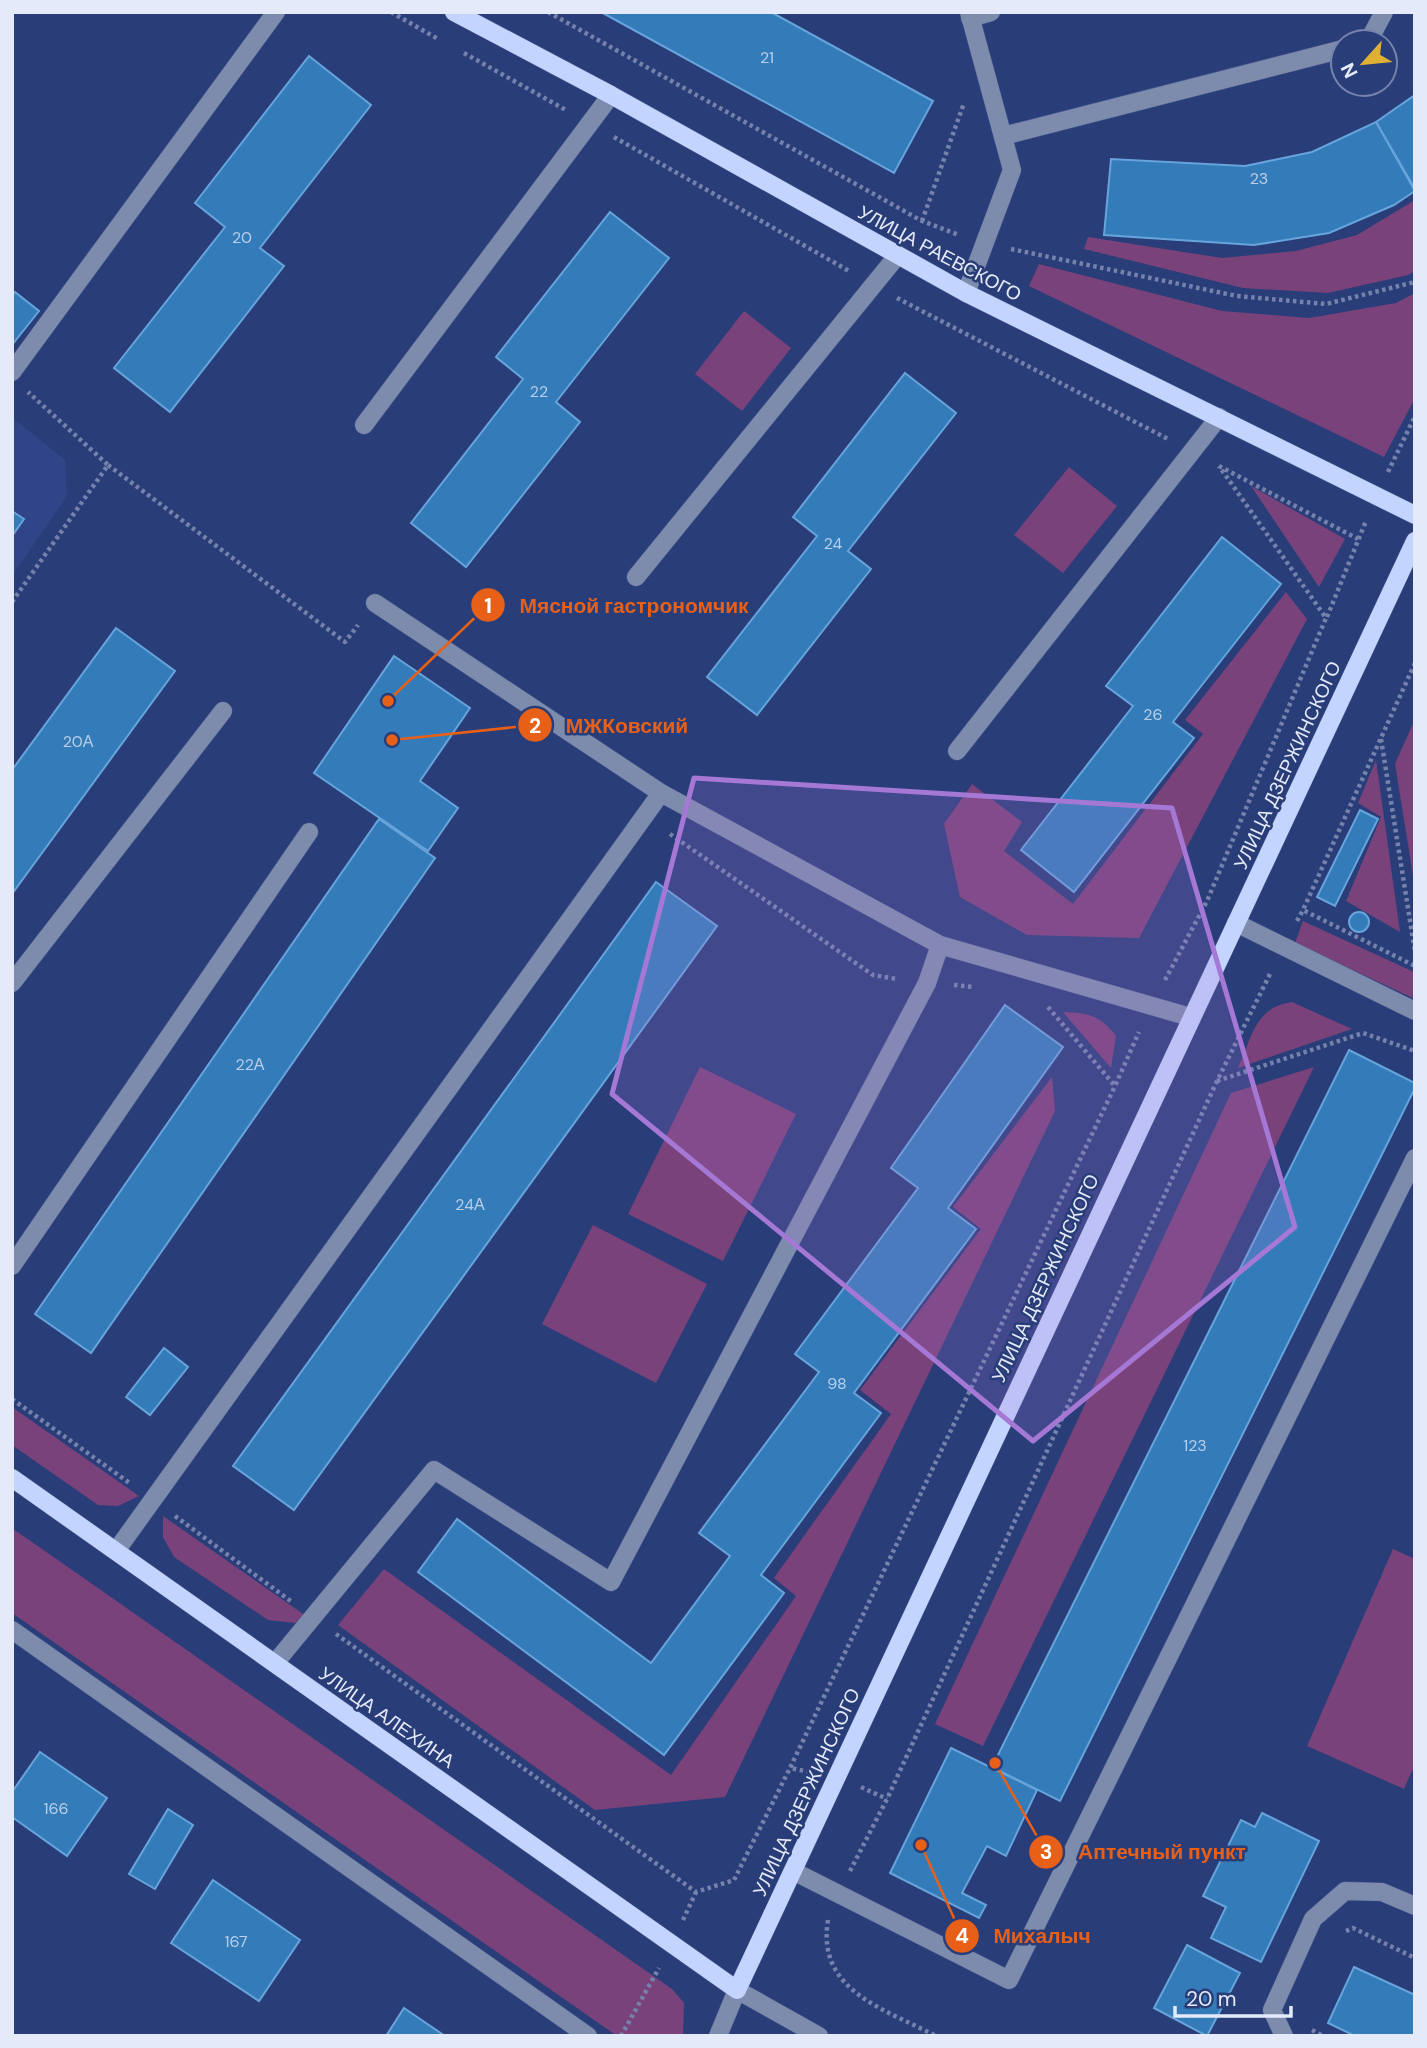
<svg xmlns="http://www.w3.org/2000/svg" width="1427" height="2048" viewBox="0 0 1427 2048" font-family="'DM Sans',sans-serif">
	<style>
		.built { fill: #2f4587 }
		.green { fill: #7a427a }
		.building { fill: #347cb9; stroke: #67a4db; stroke-width: 2 }
		.lines { fill: none; stroke-linecap: round; stroke-linejoin: round }
		.minor-casing { stroke: #47598d; stroke-width: 19 }
		.major-casing { stroke: #47598d; stroke-width: 19 }
		.path { stroke: #7482ac; stroke-width: 4.5; stroke-dasharray: 3.5 3.5; stroke-linecap: butt }
		.minor { stroke: #7d8bad; stroke-width: 18 }
		.major { stroke: #c3d4fe; stroke-width: 18 }
		.marked { fill: #a578d6; fill-opacity: 0.2; stroke: #a578d6; stroke-width: 5; stroke-linejoin: round }
		.labels { text-anchor: middle; stroke-width: 5; stroke-linejoin: round; paint-order: stroke }
		.number-label { font-size: 16px; fill: #b8cee9 }
		.street-label { font-size: 19px; fill: #e4eaf9; stroke: #293d78 }
		.leader { fill: none; stroke: #e86018; stroke-width: 2.5 }
		.callout-dot { fill: #e86018; stroke: #293d78; stroke-width: 2.5 }
		.mark-label { font-size: 21px; text-anchor: middle; font-weight: bold; fill: #fff }
		.callout-label { font-size: 21px; text-anchor: middle; font-weight: bold; fill: #e86018; stroke: #293d78; stroke-width: 5; stroke-linejoin: round; paint-order: stroke }
	</style>
	<rect width="100%" height="100%" fill="#293d78"/>
	<polygon class="built" points="12,417 65,460 67,496 12,576"/>
	<g class="green">
		<polygon points="1415,200 1415,271 1408,275 1328,293 1243,288 1084,249 1088,237 1222,258 1296,251 1357,235"/>
		<polygon points="1039,264 1222,311 1309,318 1396,303 1415,293 1415,398 1384,457 1029,286"/>
		<polygon points="744,311 791,348 742,411 695,374"/>
		<polygon points="1069,467 1117,506 1063,573 1014,535"/>
		<polygon points="1251,486 1345,539 1319,587"/>
		<polygon points="1286,592 1307,619 1139,938 1027,935 960,897 944,824 972,784 1022,822 1004,851 1073,904 1203,734 1185,720"/>
		<polygon points="1415,719 1415,888 1395,764"/>
		<polygon points="1376,760 1400,932 1346,901 1381,817 1358,803"/>
		<polygon points="1303,921 1414,972 1415,999 1295,943"/>
		<path d="M1292 1002 1352 1029 1238 1068C1252 1037 1255 1007 1292 1002Z"/>
		<path d="M1063 1012C1088 1013 1100 1015 1116 1036L1111 1068Z"/>
		<polygon points="700,1067 796,1114 723,1261 628,1214"/>
		<polygon points="1314,1067 983,1746 935,1724 1231,1093"/>
		<polygon points="1052,1077 1055,1111 725,1797 595,1810 338,1625 384,1569 671,1775 796,1596 774,1578 891,1414 860,1390 981,1229 953,1207"/>
		<polygon points="593,1225 707,1284 656,1383 542,1324"/>
		<polygon points="12,1407 139,1496 118,1506 98,1505 12,1445"/>
		<polygon points="163,1516 306,1616 295,1623 268,1620 174,1557 163,1537"/>
		<polygon points="12,1528 672,1989 684,2003 683,2036 617,2036 12,1613"/>
		<polygon points="1393,1549 1415,1559 1415,1764 1404,1789 1307,1746"/>
	</g>
	<g class="building">
		<polygon points="601,12 771,12 933,101 894,173"/>
		<polygon points="309,56 371,105 260,248 284,266 170,412 114,368 225,227 195,203"/>
		<polygon points="1415,95 1415,189 1376,122"/>
		<polygon points="1376,122 1415,191 1394,205 1329,233 1254,245 1104,235 1111,159 1245,166 1312,152"/>
		<polygon points="610,212 669,258 556,402 580,422 466,567 411,523 523,379 496,357"/>
		<polygon points="15,292 39,311 12,345 12,296"/>
		<polygon points="905,373 956,413 848,551 871,569 757,715 707,677 817,536 793,517"/>
		<polygon points="12,511 24,519 12,536"/>
		<polygon points="1222,537 1281,584 1173,722 1194,738 1074,892 1021,850 1133,706 1106,686"/>
		<polygon points="116,628 175,671 12,894 12,770"/>
		<polygon points="394,656 470,708 420,781 458,808 428,851 314,773"/>
		<polygon points="1360,810 1378,819 1335,906 1317,897"/>
		<polygon points="379,819 435,858 91,1353 35,1314"/>
		<polygon points="656,882 717,926 294,1510 233,1466"/>
		<circle cx="1359" cy="922" r="10"/>
		<polygon points="1005,1005 1063,1047 948,1208 976,1229 854,1393 881,1413 761,1575 784,1593 664,1755 418,1572 457,1519 651,1663 730,1556 699,1533 819,1372 795,1354 918,1188 891,1168"/>
		<polygon points="1349,1050 1415,1083 1415,1088 1060,1801 992,1767"/>
		<polygon points="164,1348 188,1367 150,1415 126,1397"/>
		<polygon points="951,1748 1037,1790 1006,1856 987,1846 962,1893 986,1905 979,1918 890,1873"/>
		<polygon points="40,1752 107,1798 67,1856 12,1817 12,1792"/>
		<polygon points="168,1809 193,1825 155,1889 129,1874"/>
		<polygon points="1262,1813 1319,1841 1261,1962 1211,1938 1226,1907 1203,1896 1241,1820 1255,1827"/>
		<polygon points="213,1880 300,1940 259,2001 171,1943"/>
		<polygon points="1187,1945 1240,1973 1207,2036 1154,2008"/>
		<polygon points="1354,1967 1415,1995 1415,2036 1355,2036 1328,2023"/>
		<polygon points="404,2008 445,2036 386,2036"/>
	</g>
	<g class="lines">
		<g class="minor-casing">
			<g id="minor">
				<polyline points="970,18 991,12"/>
				<polyline points="1368,42 1384,12"/>
				<polyline points="1003,136 1343,49"/>
				<polyline points="966,293 1012,170 969,12"/>
				<polyline points="12,372 276,12"/>
				<polyline points="364,425 611,95"/>
				<polyline points="636,577 897,256"/>
				<polyline points="375,603 661,793 940,945 1190,1017"/>
				<polyline points="957,751 1219,417"/>
				<polyline points="1236,923 1415,1011"/>
				<polyline points="12,983 223,711"/>
				<polyline points="12,1266 309,832"/>
				<polyline points="116,1551 661,793"/>
				<polyline points="12,1630 588,2036"/>
				<polyline points="275,1663 434,1470 611,1582 927,983 940,945"/>
				<polyline points="793,1871 1009,1980 1415,1158"/>
				<polyline points="718,2036 737,1990 819,2036"/>
				<polyline points="1284,2036 1272,2010 1313,1919 1345,1891 1382,1892 1415,1906"/>
			</g>
		</g>
		<g class="major-casing">
			<g id="major">
				<polyline points="454,12 611,95 966,293 1415,515"/>
				<polyline points="12,1478 737,1990 1415,541"/>
			</g>
		</g>
		<g class="path">
			<polyline points="391,12 438,39"/>
			<polyline points="548,12 922,221 959,235"/>
			<polyline points="464,53 566,110"/>
			<polyline points="614,137 849,271"/>
			<polyline points="922,221 964,103"/>
			<polyline points="1011,249 1237,296 1326,304 1415,282"/>
			<polyline points="897,298 1168,439"/>
			<polyline points="108,465 345,642 358,625"/>
			<polyline points="1219,466 1358,539"/>
			<polyline points="1388,472 1415,416"/>
			<polyline points="12,602 108,465 28,392"/>
			<polyline points="1327,617 1366,521"/>
			<polyline points="1415,663 1303,910 1415,966"/>
			<polyline points="1381,739 1415,952"/>
			<polyline points="670,834 873,975 897,979"/>
			<polyline points="1297,921 1303,910"/>
			<polyline points="1165,980 1207,901 1326,618 1219,466"/>
			<polyline points="954,985 974,987"/>
			<polyline points="1048,1007 1115,1086 1139,1032"/>
			<polyline points="1217,1081 1363,1033 1415,1051"/>
			<polyline points="12,1399 131,1484"/>
			<polyline points="175,1516 292,1602"/>
			<polyline points="336,1634 696,1892 734,1880 790,1768"/>
			<polyline points="810,1772 790,1768 1115,1086"/>
			<polyline points="861,1787 887,1799"/>
			<polyline points="850,1871 887,1799 1217,1081 1271,972"/>
			<polyline points="683,1920 696,1892"/>
			<path d="M828 1920C816 1991 885 2009 936 2036"/>
			<polyline points="1346,1931 1353,1928 1415,1958"/>
			<polyline points="1312,2030 1323,2036"/>
			<polyline points="621,2036 659,1968"/>
		</g>
		<use href="#minor" class="minor"/>
		<use href="#major" class="major"/>
	</g>
	<path class="marked" d="M694 778 1172 808 1295 1227 1033 1441 612 1094Z"/>
	<g class="labels">
		<g class="number-label">
			<text x="767" y="63">21</text>
			<text x="1259" y="184">23</text>
			<text x="242" y="243">20</text>
			<text x="539" y="397">22</text>
			<text x="833" y="549">24</text>
			<text x="1153" y="720">26</text>
			<text x="78" y="747">20А</text>
			<text x="250" y="1070">22А</text>
			<text x="470" y="1210">24А</text>
			<text x="837" y="1389">98</text>
			<text x="1195" y="1451">123</text>
			<text x="56" y="1814">166</text>
			<text x="236" y="1947">167</text>
		</g>
		<g class="street-label">
			<text transform="translate(940 253) rotate(28)" y="7">УЛИЦА РАЕВСКОГО</text>
			<text transform="translate(1287 765) rotate(-65)" y="7">УЛИЦА ДЗЕРЖИНСКОГО</text>
			<text transform="translate(1045 1278) rotate(-65)" y="7">УЛИЦА ДЗЕРЖИНСКОГО</text>
			<text transform="translate(387 1717) rotate(35)" y="7">УЛИЦА АЛЕХИНА</text>
			<text transform="translate(806 1792) rotate(-65)" y="7">УЛИЦА ДЗЕРЖИНСКОГО</text>
		</g>
	</g>
	<path class="leader" d="M388 701L488 605M392 740L535 725M995 1763L1046 1852M921 1845L962 1936"/>
	<g class="callout-dot">
		<circle cx="388" cy="701" r="7"/>
		<circle cx="392" cy="740" r="7"/>
		<circle cx="995" cy="1763" r="7"/>
		<circle cx="921" cy="1845" r="7"/>
		<circle cx="488" cy="605" r="18"/>
		<circle cx="535" cy="725" r="18"/>
		<circle cx="1046" cy="1852" r="18"/>
		<circle cx="962" cy="1936" r="18"/>
	</g>
	<g class="mark-label">
		<text x="488" y="613">1</text>
		<text x="535" y="733">2</text>
		<text x="1046" y="1859">3</text>
		<text x="962" y="1943">4</text>
	</g>
	<g class="callout-label">
		<text x="634" y="613">Мясной гастрономчик</text>
		<text x="627" y="733">МЖКовский</text>
		<text x="1162" y="1859">Аптечный пункт</text>
		<text x="1042" y="1943">Михалыч</text>
	</g>
	<rect width="1427" height="2048" fill="none" stroke="#e4eaf9" stroke-width="28"/>
	<g transform="translate(1364 63) rotate(243)"><circle r="33" fill="#293d78" stroke="#7482ac" stroke-width="2"/>
	<path d="M0-5L12 26L0 18L-12 26Z" fill="#dfb133"/>
	<text y="-10" font-size="19" font-weight="bold" text-anchor="middle" fill="#e4eaf9">N</text>
	</g>
	<path d="M1175 2006v10h116v-10" fill="none" stroke="#e4eaf9" stroke-width="3.5"/>
	<text x="1186" y="2006" font-size="21" fill="#e4eaf9" stroke="#293d78" stroke-width="5" paint-order="stroke">20 m</text>
</svg>
